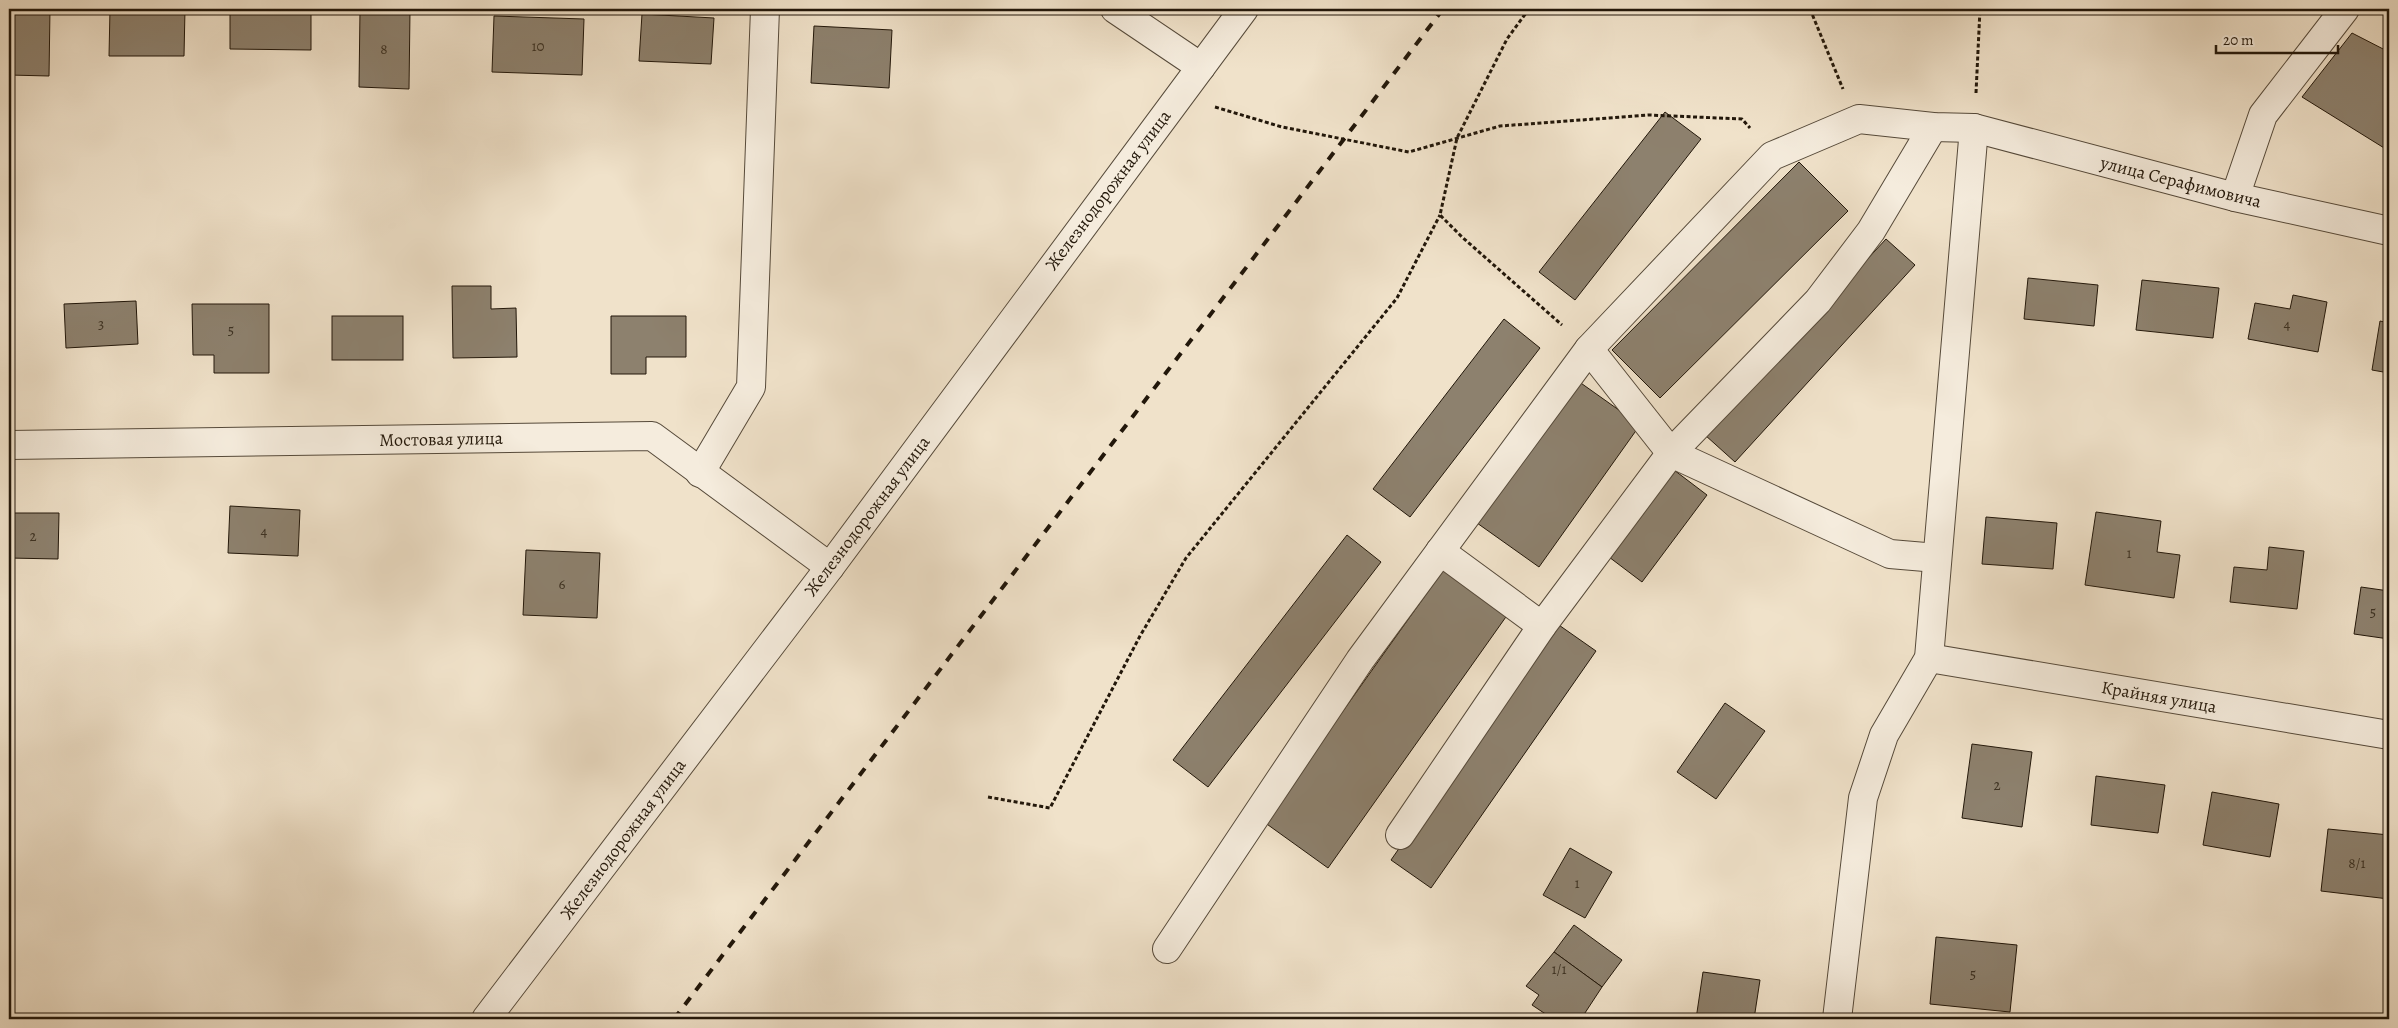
<svg xmlns="http://www.w3.org/2000/svg" width="2398" height="1028" viewBox="0 0 2398 1028" font-family="Alegreya,serif">
	<style>
		.building { fill: #8d816e; stroke: #22170a }
		.lines { fill: none; stroke-linecap: round; stroke-linejoin: round }
		.minor-casing { stroke: #564a3a; stroke-width: 30 }
		.path { stroke: #22170a; stroke-width: 3; stroke-dasharray: 4 2.5; stroke-linecap: butt }
		.minor { stroke: #f5ecdd; stroke-width: 28 }
		.rail { stroke: #22170a; stroke-width: 4; stroke-dasharray: 9 9; stroke-linecap: butt }
		.labels { text-anchor: middle; stroke-width: 4; stroke-linejoin: round; paint-order: stroke }
		.number-label { font-size: 15px; fill: #3d3223 }
		.street-label { font-size: 18px; fill: #22170a; stroke: #f5ecdd }
	</style>
	<rect width="100%" height="100%" fill="#f0e2ca"/>
	<filter id="stains"><feTurbulence type="fractalNoise" baseFrequency=".004" numOctaves="4"/><feColorMatrix values="0 0 0 0 .2 0 0 0 0 .09 0 0 0 0 .02 0 0 0 .5 -.17"/></filter>
	<radialGradient id="worn" r=".72"><stop offset=".6" stop-color="#630" stop-opacity="0"/><stop offset="1" stop-color="#630" stop-opacity=".3"/></radialGradient>
	<g class="building">
		<polygon points="9,9 50,9 49,76 9,75"/>
		<polygon points="110,9 185,9 184,56 109,56"/>
		<polygon points="230,9 311,9 311,50 230,49"/>
		<polygon points="360,10 410,11 409,89 359,87"/>
		<polygon points="642,14 714,18 711,64 639,61"/>
		<polygon points="494,16 584,19 582,75 492,72"/>
		<polygon points="814,26 892,30 889,88 811,83"/>
		<polygon points="2352,33 2389,52 2389,151 2302,97"/>
		<polygon points="1665,112 1701,139 1575,300 1539,272"/>
		<polygon points="1799,162 1848,211 1660,398 1612,350"/>
		<polygon points="1886,239 1915,265 1735,462 1705,435"/>
		<polygon points="2028,278 2098,285 2094,326 2024,319"/>
		<polygon points="2142,280 2219,288 2213,338 2136,330"/>
		<polygon points="452,286 491,286 491,309 516,308 517,357 453,358"/>
		<polygon points="2293,295 2327,302 2318,352 2248,339 2255,303 2290,309"/>
		<polygon points="136,301 138,344 66,348 64,304"/>
		<polygon points="192,304 269,304 269,373 214,373 214,355 193,355"/>
		<rect x="332" y="316" width="71" height="44"/>
		<polygon points="611,316 686,316 686,357 646,357 646,374 611,374"/>
		<polygon points="1504,319 1540,348 1410,517 1373,489"/>
		<polygon points="2380,321 2389,323 2389,373 2372,370"/>
		<polygon points="1578,381 1640,425 1539,567 1477,523"/>
		<polygon points="1674,470 1707,495 1642,582 1609,557"/>
		<polygon points="230,506 300,510 298,556 228,553"/>
		<polygon points="2096,512 2161,521 2157,552 2180,555 2174,598 2085,585"/>
		<polygon points="9,513 59,513 58,559 9,558"/>
		<polygon points="1986,517 2057,523 2053,569 1982,564"/>
		<polygon points="1347,535 1381,562 1208,787 1173,760"/>
		<polygon points="2269,547 2304,551 2297,609 2230,602 2234,567 2267,570"/>
		<polygon points="526,550 600,553 597,618 523,615"/>
		<polygon points="1444,569 1508,614 1328,868 1264,822"/>
		<polygon points="2361,587 2389,591 2389,639 2354,634"/>
		<polygon points="1556,623 1596,651 1431,888 1391,860"/>
		<polygon points="1725,703 1765,731 1716,799 1677,772"/>
		<polygon points="1972,744 2032,752 2022,827 1962,818"/>
		<polygon points="2096,776 2165,785 2158,833 2091,825"/>
		<polygon points="2212,792 2279,804 2270,857 2203,845"/>
		<polygon points="2328,829 2389,835 2389,899 2321,891"/>
		<polygon points="1570,848 1612,872 1585,918 1543,895"/>
		<polygon points="1574,925 1622,960 1602,987 1554,952"/>
		<polygon points="1936,937 2017,945 2010,1012 1930,1004"/>
		<polygon points="1554,952 1602,987 1581,1019 1553,1019 1532,1005 1539,995 1526,986"/>
		<polygon points="1703,972 1760,980 1754,1019 1696,1019"/>
	</g>
	<g class="lines">
		<g class="minor-casing">
			<g id="minor">
				<polyline points="1115,9 1201,67"/>
				<polyline points="2235,197 2263,115 2345,9"/>
				<polyline points="1589,349 1671,453 1890,554 1937,558"/>
				<polyline points="9,445 652,436 830,567"/>
				<polyline points="700,473 751,387 765,9"/>
				<polyline points="1440,551 1542,626 1671,453 1818,301 1871,231 1933,127"/>
				<polyline points="1929,658 2389,735"/>
				<polyline points="1400,835 1542,626"/>
				<polyline points="1167,949 1360,660 1589,349 1772,156 1859,119 1933,127 1974,128 2235,197 2389,231"/>
				<polyline points="486,1019 830,567 1244,9"/>
				<polyline points="1837,1019 1863,798 1884,735 1929,658 1974,128"/>
			</g>
		</g>
		<g class="path">
			<polyline points="1529,9 1507,39 1457,138 1440,215 1462,237 1562,325"/>
			<polyline points="1810,9 1843,89"/>
			<polyline points="1976,93 1980,9"/>
			<polyline points="1215,107 1282,127 1409,152 1500,126 1649,115 1742,119 1750,128"/>
			<polyline points="988,797 1050,808 1140,636 1186,558 1397,298 1440,215"/>
		</g>
		<use href="#minor" class="minor"/>
		<polyline class="rail" points="674,1019 1443,9"/>
	</g>
	<g class="labels">
		<g class="number-label">
			<text x="538" y="51">10</text>
			<text x="384" y="54">8</text>
			<text x="101" y="329">3</text>
			<text x="2287" y="329">4</text>
			<text x="231" y="335">5</text>
			<text x="264" y="536">4</text>
			<text x="33" y="541">2</text>
			<text x="2129" y="558">1</text>
			<text x="562" y="589">6</text>
			<text x="2373" y="617">5</text>
			<text x="1997" y="790">2</text>
			<text x="2357" y="868">8/1</text>
			<text x="1577" y="888">1</text>
			<text x="1559" y="974">1/1</text>
			<text x="1973" y="979">5</text>
		</g>
		<g class="street-label">
			<text transform="translate(2181 182) rotate(14)" y="6">улица Серафимовича</text>
			<text transform="translate(1108 190) rotate(-53)" y="6">Железнодорожная улица</text>
			<text transform="translate(441 439) rotate(-1)" y="6">Мостовая улица</text>
			<text transform="translate(867 516) rotate(-53)" y="6">Железнодорожная улица</text>
			<text transform="translate(2159 697) rotate(10)" y="6">Крайняя улица</text>
			<text transform="translate(623 839) rotate(-53)" y="6">Железнодорожная улица</text>
		</g>
	</g>
	<rect width="2398" height="1028" fill="none" stroke="#f0e2ca" stroke-width="30"/>
	<rect x="10" y="10" width="2378" height="1008" fill="none" stroke="#22170a" stroke-width="2.5"/>
	<rect x="15" y="15" width="2368" height="998" fill="none" stroke="#22170a"/>
	<path d="M2216 45v8h122v-8" fill="none" stroke="#22170a" stroke-width="2.5"/>
	<text x="2223" y="45" font-size="15" fill="#22170a" stroke="#f5ecdd" stroke-width="4" paint-order="stroke">20 m</text>
	<rect width="100%" height="100%" filter="url(#stains)"/>
	<rect width="100%" height="100%" fill="url(#worn)"/>
</svg>
